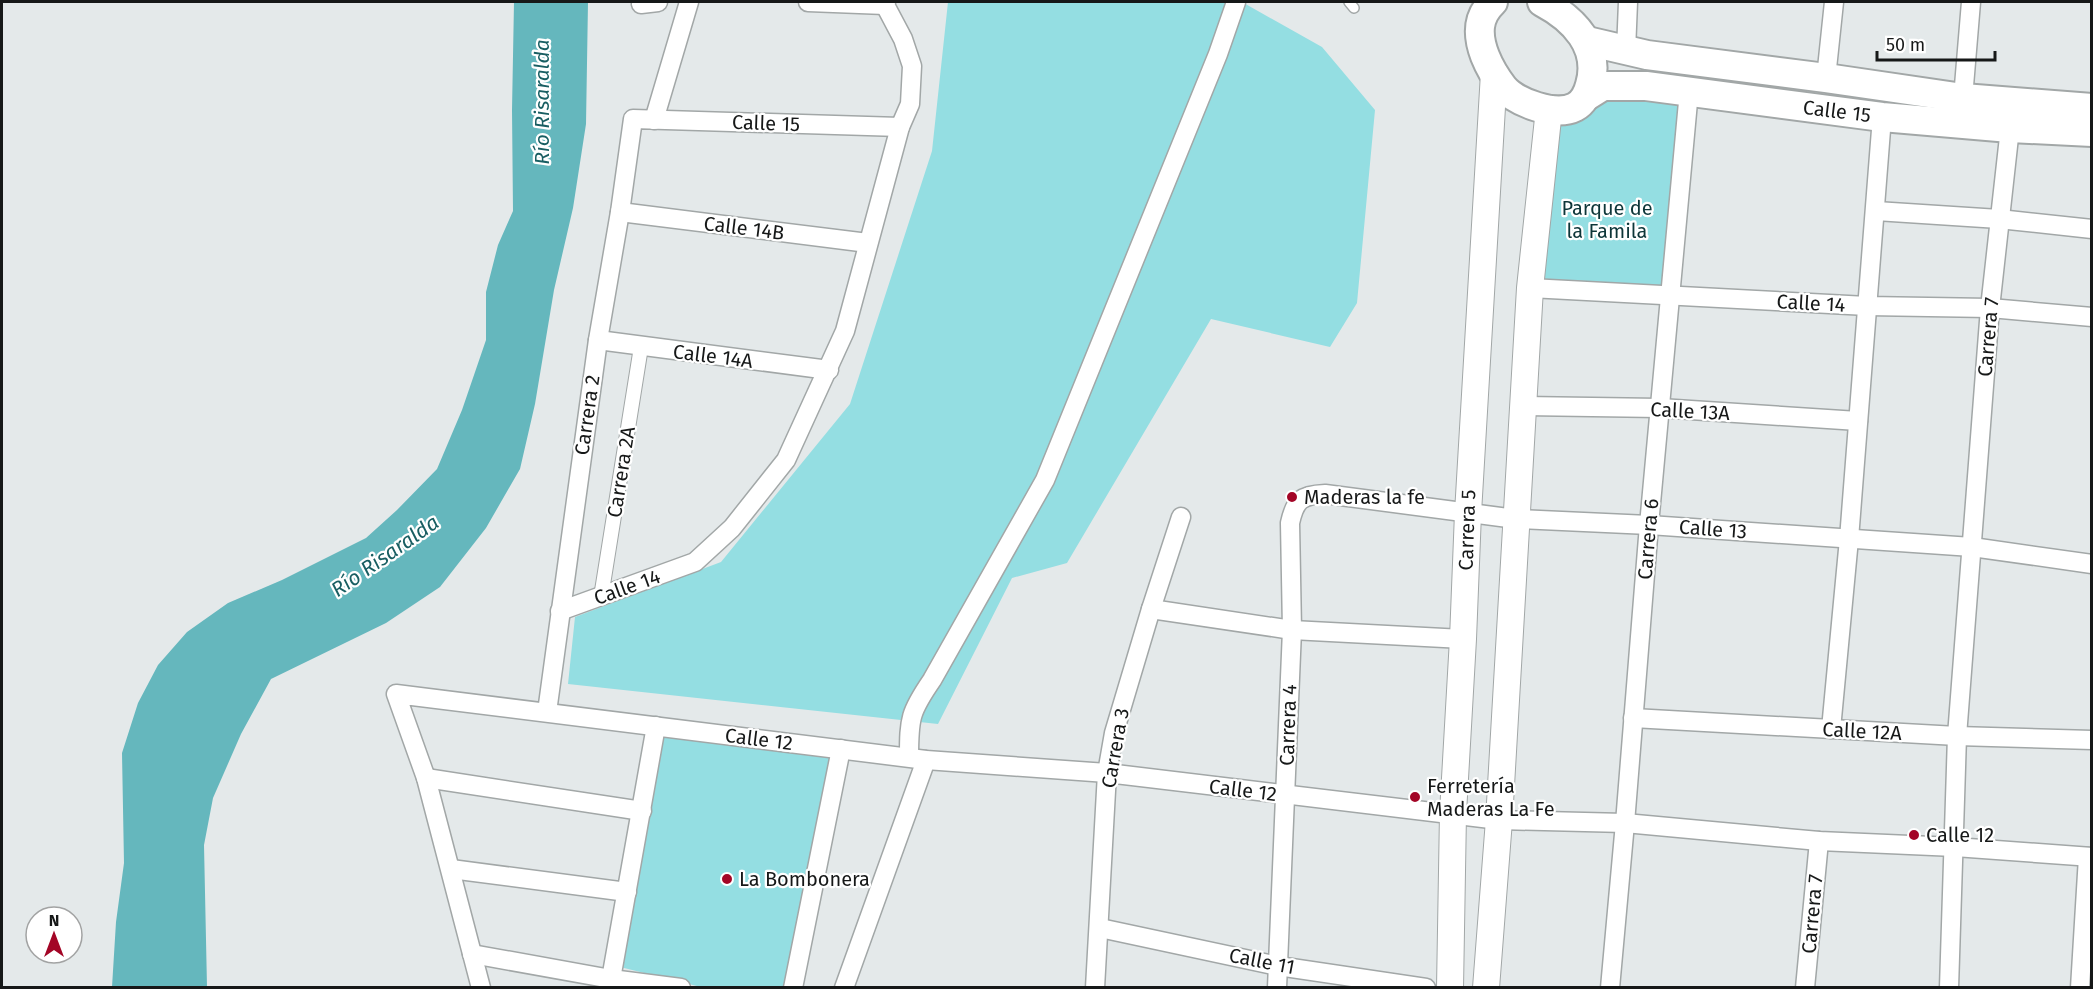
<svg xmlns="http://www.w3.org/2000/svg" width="2093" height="989" viewBox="0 0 2093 989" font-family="'Fira Sans',sans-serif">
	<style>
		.green { fill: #94dee2 }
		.water { fill: #65b7bd }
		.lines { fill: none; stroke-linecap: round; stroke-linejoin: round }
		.service-casing { stroke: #a2a7a7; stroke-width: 12 }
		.pedestrian-casing { stroke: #a2a7a7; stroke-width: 16 }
		.minor-casing { stroke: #a2a7a7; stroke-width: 21 }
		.secondary-casing { stroke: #a2a7a7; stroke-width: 28 }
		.primary-casing { stroke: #a2a7a7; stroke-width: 32 }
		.service { stroke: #fff; stroke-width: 9 }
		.pedestrian { stroke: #fff; stroke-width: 14 }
		.minor { stroke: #fff; stroke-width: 18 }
		.secondary { stroke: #fff; stroke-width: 26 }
		.primary { stroke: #fff; stroke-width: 28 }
		.poi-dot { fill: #a30526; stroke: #fff; stroke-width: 2 }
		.labels { text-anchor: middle; stroke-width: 4.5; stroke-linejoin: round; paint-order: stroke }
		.street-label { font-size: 20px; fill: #161818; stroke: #fff }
		.park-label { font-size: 20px; fill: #0d3639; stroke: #fff }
		.poi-label { font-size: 20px; fill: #161818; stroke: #fff; text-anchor: start }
		.water-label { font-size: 21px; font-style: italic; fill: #185e62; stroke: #fff }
	</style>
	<rect width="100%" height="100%" fill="#e4e9ea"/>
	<g class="green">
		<polygon points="948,2 1242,2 1322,47 1375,110 1357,303 1330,347 1211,319 1067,563 1012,578 938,724 568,684 575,617 721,562 850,404 932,151"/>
		<polygon points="1689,91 1670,296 1530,288 1549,109 1587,96"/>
		<polygon points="663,733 838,751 788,987 701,987 620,967"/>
	</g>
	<polygon class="water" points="514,2 588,2 586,124 573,208 554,290 535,404 520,469 486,528 440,587 386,623 271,679 241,734 213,798 204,845 207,987 112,987 116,922 124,863 122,753 138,703 158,665 187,632 228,603 282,580 366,538 397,510 437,469 462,410 486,340 486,292 498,245 513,211 512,110"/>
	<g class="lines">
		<g class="service-casing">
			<polyline id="service" points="1349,2 1354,8"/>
		</g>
		<g class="pedestrian-casing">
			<polyline id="pedestrian" points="601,597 641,347"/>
		</g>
		<g class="minor-casing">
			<g id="minor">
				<polyline points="808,2 885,5"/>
				<polyline points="641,4 658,2"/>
				<polyline points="1626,51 1628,2"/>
				<polyline points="1826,78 1834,2"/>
				<polyline points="1963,98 1971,2"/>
				<polyline points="654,120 689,2"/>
				<polyline points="1876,211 1999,219 2092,229"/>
				<polyline points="620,212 868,243"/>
				<polyline points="1530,288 1867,306 1990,308 2092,317"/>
				<polyline points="598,340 829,370"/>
				<polyline points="1522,406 1660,408 1858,421"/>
				<polyline points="1151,609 1292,630 1463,639"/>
				<polyline points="560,611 695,562 732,528 786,460 845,331 900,127 910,104 912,66 903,39 885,5 886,2"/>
				<polyline points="547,712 598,340 620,212 633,119 900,127"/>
				<polyline points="1633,718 1957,736 2092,740"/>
				<polyline points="1831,729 1849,539 1882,117"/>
				<path d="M909 757C909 718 910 712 932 680L1045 480 1218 54 1236 2"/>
				<polyline points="426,778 642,811"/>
				<polyline points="451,869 627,892"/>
				<polyline points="1100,928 1278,966 1426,988"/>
				<polyline points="472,954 611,979 681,988"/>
				<polyline points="611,979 656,726"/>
				<polyline points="481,988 426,778 396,694 926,760 1107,773 1499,820 1625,823 1819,841 1955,847 2092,857"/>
				<polyline points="793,988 841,749"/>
				<polyline points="844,988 926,760"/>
				<polyline points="1095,988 1107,773 1114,733 1151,609 1181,517"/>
				<path d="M1277 988 1292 630 1290 523C1295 500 1301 495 1325 494L1516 519 1649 525 1972 547 2092 564"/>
				<polyline points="1610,988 1625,823 1649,525 1689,91"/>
				<polyline points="1805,988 1819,841"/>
				<polyline points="1949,988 1957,736 1990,308 2010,128"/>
				<polyline points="2080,988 2088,857"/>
			</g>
		</g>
		<g class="secondary-casing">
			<g id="secondary">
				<polyline points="1450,988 1453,813 1463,639 1468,513 1494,73"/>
				<polyline points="1486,988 1499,820 1530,288 1549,109"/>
			</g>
		</g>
		<g class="primary-casing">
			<g id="primary">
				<path d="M1493 2C1477 17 1477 35 1485 56 1489 66 1496 78 1503 87 1516 103 1556 117 1575 107 1583 103 1588 93 1590 85 1601 47 1574 19 1542 2"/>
				<polyline points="1587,41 1647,55 1826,78 1963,98 2092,108"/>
				<polyline points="1587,96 1603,86 1646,86 1882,117 2010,128 2092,132"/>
			</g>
		</g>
		<use href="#service" class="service"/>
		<use href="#pedestrian" class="pedestrian"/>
		<use href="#minor" class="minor"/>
		<use href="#secondary" class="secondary"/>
		<use href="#primary" class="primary"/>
	</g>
	<g class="poi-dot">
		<circle cx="1292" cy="497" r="6"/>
		<circle cx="1415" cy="797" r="6"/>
		<circle cx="1914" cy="835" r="6"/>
		<circle cx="727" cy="879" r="6"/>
	</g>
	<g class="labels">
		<g class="street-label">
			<text transform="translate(1837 111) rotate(7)" y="7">Calle 15</text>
			<text transform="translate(766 123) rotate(2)" y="7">Calle 15</text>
			<text transform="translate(744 228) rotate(7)" y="7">Calle 14B</text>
			<text transform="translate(1811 303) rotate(3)" y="7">Calle 14</text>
			<text transform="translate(1988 337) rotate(-85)" y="7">Carrera 7</text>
			<text transform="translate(713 356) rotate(7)" y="7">Calle 14A</text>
			<text transform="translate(1690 411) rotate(3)" y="7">Calle 13A</text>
			<text transform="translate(587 415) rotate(-82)" y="7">Carrera 2</text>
			<text transform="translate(621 472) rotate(-81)" y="7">Carrera 2A</text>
			<text transform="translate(1713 529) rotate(4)" y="7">Calle 13</text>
			<text transform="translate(1467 530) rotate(-88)" y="7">Carrera 5</text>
			<text transform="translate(1648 539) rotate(-85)" y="7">Carrera 6</text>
			<text transform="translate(627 587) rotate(-20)" y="7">Calle 14</text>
			<text transform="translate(1288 725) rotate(-88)" y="7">Carrera 4</text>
			<text transform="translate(1862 731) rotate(3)" y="7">Calle 12A</text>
			<text transform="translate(759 739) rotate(7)" y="7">Calle 12</text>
			<text transform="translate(1115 748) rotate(-80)" y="7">Carrera 3</text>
			<text transform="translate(1243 790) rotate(7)" y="7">Calle 12</text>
			<text transform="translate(1812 914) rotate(-85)" y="7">Carrera 7</text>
			<text transform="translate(1262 961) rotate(11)" y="7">Calle 11</text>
		</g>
		<g class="park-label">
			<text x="1607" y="215">Parque de<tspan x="1607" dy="23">la Famila</tspan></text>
		</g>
		<g class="poi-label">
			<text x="1304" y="504">Maderas la fe</text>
			<text x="1427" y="793">Ferretería<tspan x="1427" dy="23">Maderas La Fe</tspan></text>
			<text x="1926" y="842">Calle 12</text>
			<text x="739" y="886">La Bombonera</text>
		</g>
		<g class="water-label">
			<text transform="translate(542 102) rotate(-90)" y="7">Río Risaralda</text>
			<text transform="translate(385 556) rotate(-35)" y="7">Río Risaralda</text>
		</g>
	</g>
	<rect width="2093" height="989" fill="none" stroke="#161818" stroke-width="6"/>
	<g transform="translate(54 935)"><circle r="28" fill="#ffffff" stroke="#a2a3a3" stroke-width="1.5"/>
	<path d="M0-4.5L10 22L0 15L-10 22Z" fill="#a30526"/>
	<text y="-9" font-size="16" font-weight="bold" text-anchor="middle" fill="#161818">N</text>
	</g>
	<path d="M1877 51v9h118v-9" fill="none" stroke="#161818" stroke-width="3"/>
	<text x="1886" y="51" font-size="18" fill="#161818" stroke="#ffffff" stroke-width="4.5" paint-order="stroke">50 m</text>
</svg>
